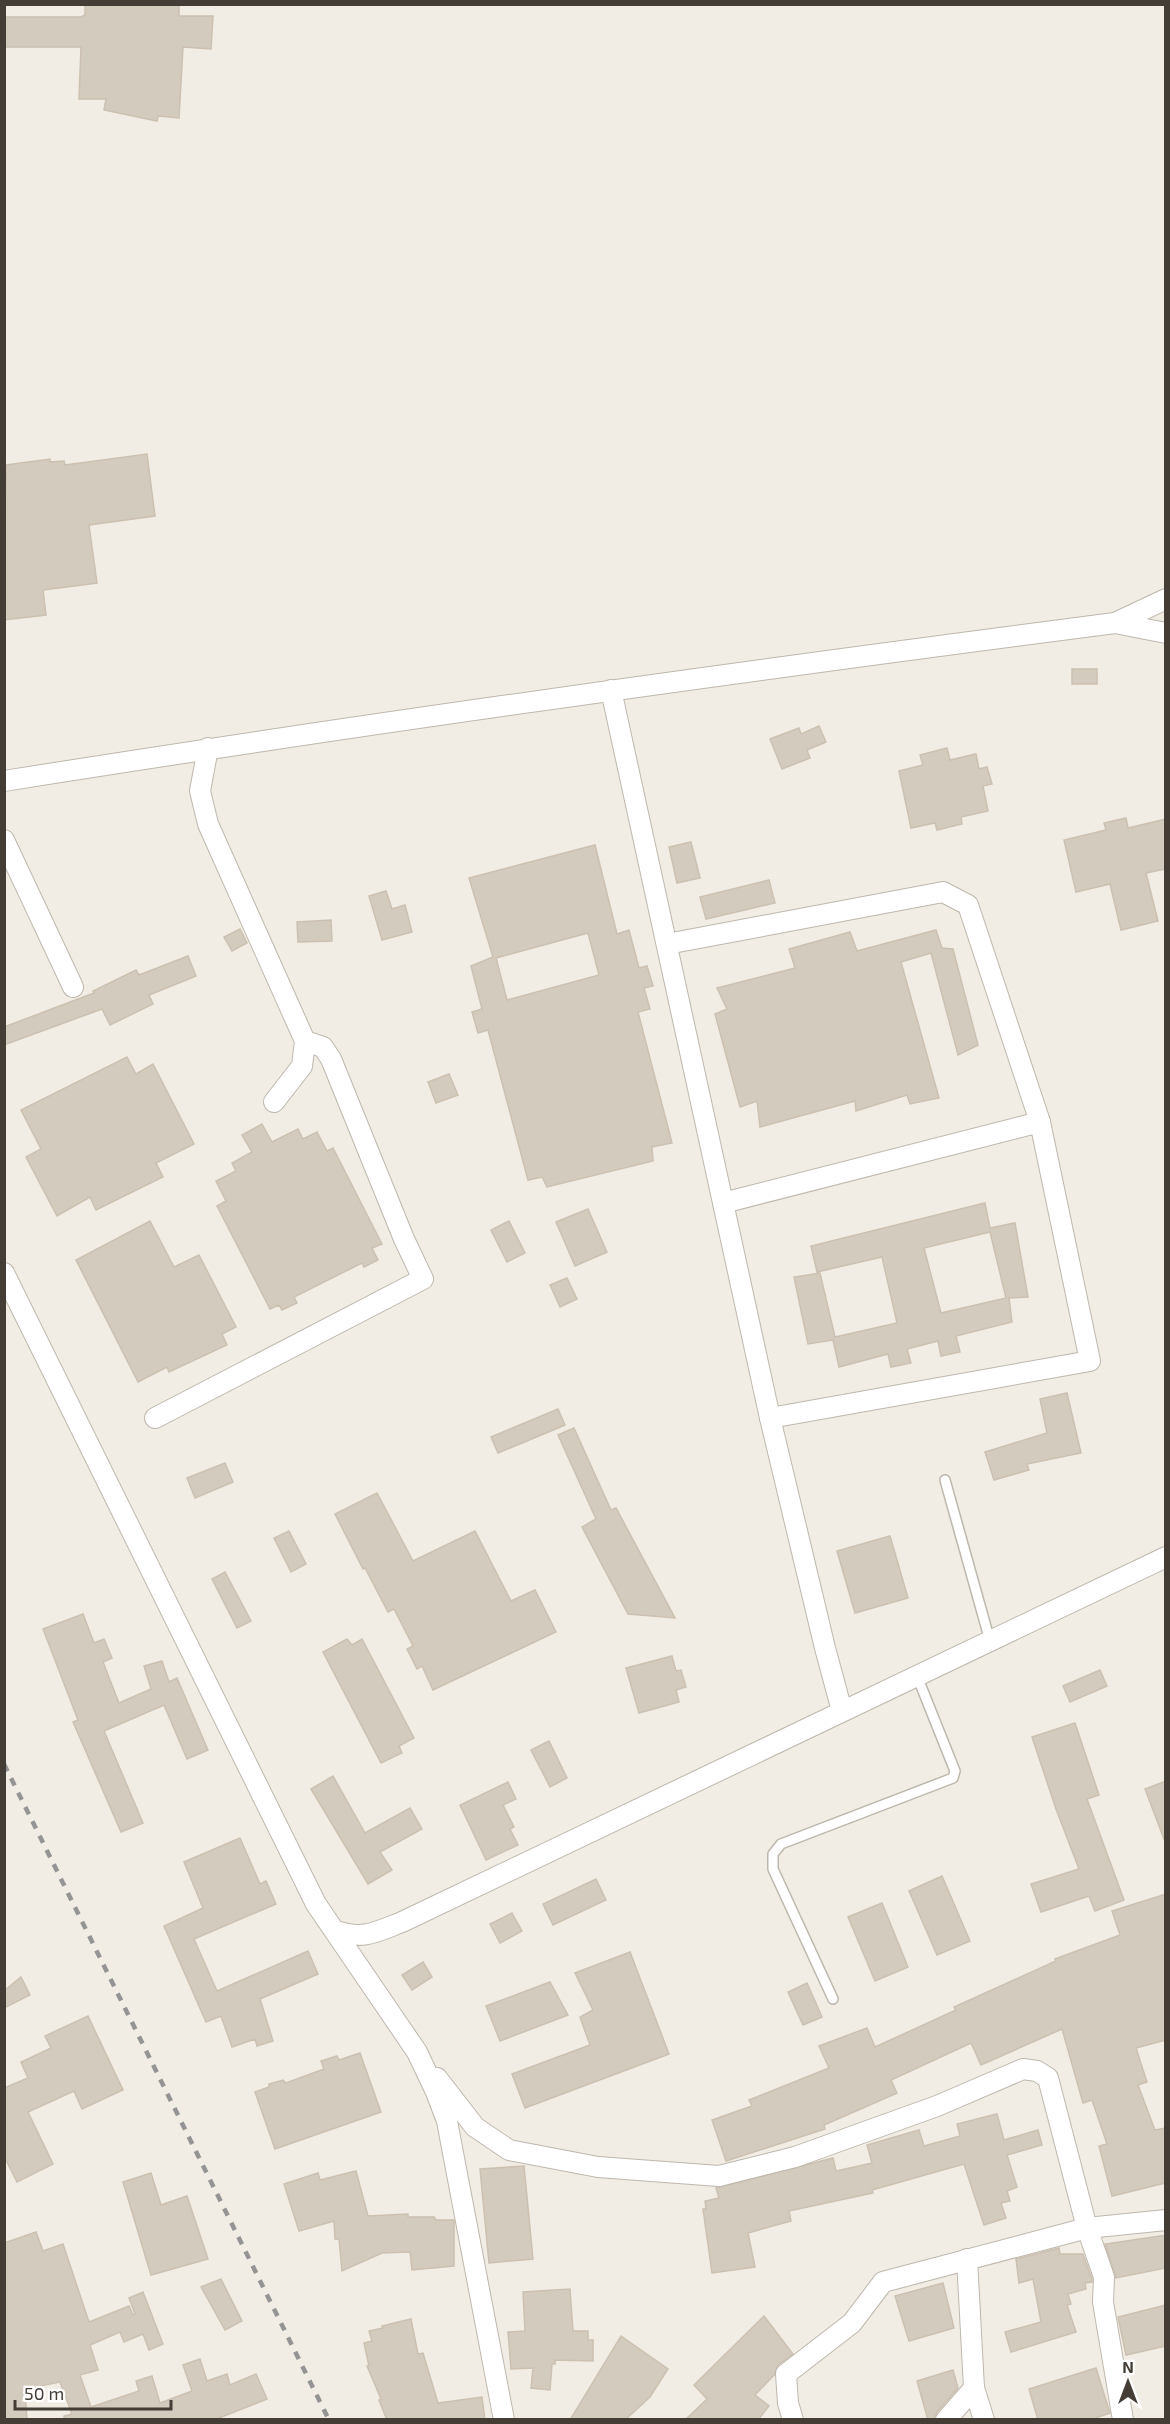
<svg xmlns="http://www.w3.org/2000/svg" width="1170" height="2424" viewBox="0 0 1170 2424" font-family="'Exo 2',sans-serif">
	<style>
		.building { fill: #d4cbbf; stroke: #ccc0b0; stroke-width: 1.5; fill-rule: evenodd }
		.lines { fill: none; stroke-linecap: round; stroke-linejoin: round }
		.service-casing { stroke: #beb7ac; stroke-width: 12 }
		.minor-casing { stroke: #beb7ac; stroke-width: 22 }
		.service { stroke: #fff; stroke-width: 9 }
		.minor { stroke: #fff; stroke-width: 20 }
		.rail { stroke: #949494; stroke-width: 4.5; stroke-dasharray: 8 8; stroke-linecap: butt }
	</style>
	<rect width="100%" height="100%" fill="#f1ede5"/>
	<g class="building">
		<polygon points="85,4 179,4 179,16 213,16 211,49 183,47 179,118 158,116 157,121 104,110 106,99 79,99 81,47 4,47 4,17 81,17 85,15"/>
		<polygon points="147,454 155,516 89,525 97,583 43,590 46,615 4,620 6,465 50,459 50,462 64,461 65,465"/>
		<rect x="1072" y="669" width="25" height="15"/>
		<polygon points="819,726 826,742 807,750 810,758 782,769 770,739 799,728 801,734"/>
		<polygon points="947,748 950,760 976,754 979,769 987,767 992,784 983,786 988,811 961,817 962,824 937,830 935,823 911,828 899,771 923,765 920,755"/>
		<polygon points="1126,818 1128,828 1166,819 1166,869 1146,873 1158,921 1121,930 1110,884 1076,892 1064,840 1106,830 1104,823"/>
		<polygon points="691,842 700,878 677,883 669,847"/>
		<path d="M595 845 617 934 629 930 639 968 647 966 653 986 644 988 650 1009 638 1012 672 1143 652 1147 653 1161 547 1187 542 1177 528 1180 488 1030 478 1033 472 1012 482 1009 471 966 493 957 469 878ZM588 933 599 975 507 1000 496 958Z"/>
		<polygon points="769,880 775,903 706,919 700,897"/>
		<polygon points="386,891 392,909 405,905 412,932 382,940 369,896"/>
		<polygon points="331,920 332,941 298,942 297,922"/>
		<polygon points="240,929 247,943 232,951 224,937"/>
		<polygon points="936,930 942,948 953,949 978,1045 958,1055 931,953 901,962 939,1098 910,1104 907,1095 856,1111 855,1101 760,1127 757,1101 740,1107 715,1014 727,1009 717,988 795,968 789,949 850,932 857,951"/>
		<polygon points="188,956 196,976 149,995 153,1004 110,1025 102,1009 4,1045 4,1027 94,993 93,991 136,970 139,975"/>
		<polygon points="127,1057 136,1074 153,1064 194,1144 156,1163 163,1177 96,1210 90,1197 57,1216 26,1157 41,1149 21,1110"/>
		<polygon points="449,1074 458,1095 436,1103 428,1082"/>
		<polygon points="262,1124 272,1142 298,1129 303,1139 317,1132 327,1151 333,1148 382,1244 372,1248 378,1260 364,1267 362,1263 294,1297 297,1303 282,1310 279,1305 270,1309 217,1206 226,1201 216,1181 236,1171 232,1163 252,1152 242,1135"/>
		<path d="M985 1203 990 1228 1015 1223 1028 1297 1009 1298 1012 1322 956 1336 960 1352 941 1356 938 1341 907 1349 911 1363 891 1367 888 1354 839 1367 833 1340 808 1344 794 1277 820 1273 835 1337 897 1323 882 1257 817 1272 811 1246ZM990 1232 1006 1298 941 1313 924 1248Z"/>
		<polygon points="588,1209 607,1252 575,1266 556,1222"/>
		<polygon points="150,1221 174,1267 199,1255 236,1327 222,1334 227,1345 169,1372 167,1367 138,1382 76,1260"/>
		<polygon points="509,1221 525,1253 507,1262 491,1230"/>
		<polygon points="567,1278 577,1299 560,1307 550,1285"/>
		<polygon points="1067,1393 1081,1453 1027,1464 1029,1470 994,1480 985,1452 1047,1433 1040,1399"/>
		<polygon points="558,1409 565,1425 498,1453 491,1437"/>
		<polygon points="574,1428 611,1510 616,1508 675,1618 628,1614 582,1527 596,1519 558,1435"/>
		<polygon points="225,1463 233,1482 195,1498 187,1478"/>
		<polygon points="377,1493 413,1561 475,1531 511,1601 535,1590 556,1632 433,1690 422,1666 417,1669 407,1649 413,1646 394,1609 388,1612 365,1568 363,1569 335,1514"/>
		<polygon points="289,1531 306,1564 291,1572 274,1538"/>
		<polygon points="890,1536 908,1598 855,1613 837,1551"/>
		<polygon points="225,1572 251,1621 237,1628 212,1579"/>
		<polygon points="83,1614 94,1643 104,1639 112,1658 103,1662 119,1703 151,1689 144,1666 162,1661 169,1682 177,1678 208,1750 187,1759 164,1705 104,1731 143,1823 121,1832 73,1722 78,1720 43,1629"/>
		<polygon points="347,1639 352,1645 362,1639 414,1738 399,1746 402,1753 381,1763 323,1652"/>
		<polygon points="672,1656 676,1671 681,1670 686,1687 676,1690 679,1702 639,1713 626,1668"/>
		<polygon points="1100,1670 1107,1686 1070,1702 1063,1686"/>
		<polygon points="1075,1723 1099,1795 1087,1799 1124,1900 1095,1911 1089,1896 1041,1912 1031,1884 1079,1869 1056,1809 1032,1737"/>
		<polygon points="549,1741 567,1778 550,1787 531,1750"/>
		<polygon points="333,1776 365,1833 410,1808 422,1829 380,1852 392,1870 368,1884 311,1789"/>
		<polygon points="1166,1781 1166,1839 1164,1839 1145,1789"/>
		<polygon points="508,1782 516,1799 503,1805 514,1827 510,1829 518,1845 486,1860 460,1805"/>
		<polygon points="240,1838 260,1884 266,1881 276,1904 194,1939 217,1991 308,1951 318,1974 260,1999 273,2041 257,2046 255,2039 232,2047 221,2016 206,2022 164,1926 203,1908 184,1862"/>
		<polygon points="942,1876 970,1941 937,1955 909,1891"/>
		<polygon points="596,1879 606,1900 553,1925 543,1904"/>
		<polygon points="1166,1894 1166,2040 1136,2048 1147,2082 1138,2085 1155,2130 1166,2128 1166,2183 1112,2196 1099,2146 1107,2144 1092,2100 1083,2103 1062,2029 981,2065 971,2043 891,2080 897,2093 824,2125 825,2129 726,2161 712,2120 752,2106 749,2100 829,2068 819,2046 867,2028 875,2047 956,2010 954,2007 1056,1961 1055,1959 1120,1935 1112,1911"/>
		<polygon points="882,1903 908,1967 875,1981 848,1917"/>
		<polygon points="512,1913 522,1931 500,1943 490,1924"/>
		<polygon points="630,1952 669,2054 525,2108 512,2074 590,2045 580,2017 593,2010 575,1973"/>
		<polygon points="423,1962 432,1977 412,1990 402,1975"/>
		<polygon points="21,1977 30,1995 4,2008 4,1991"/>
		<polygon points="550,1982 568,2015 500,2041 486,2006"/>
		<polygon points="807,1983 822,2017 803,2025 788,1992"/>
		<polygon points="88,2016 123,2090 82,2109 74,2091 28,2112 53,2164 17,2182 4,2156 4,2088 28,2078 21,2062 51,2048 45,2036"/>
		<polygon points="360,2053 381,2112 275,2149 255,2092 269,2087 269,2084 283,2080 286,2083 324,2069 321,2061 337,2056 339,2060"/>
		<polygon points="997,2114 1004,2140 1038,2130 1042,2145 1007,2155 1017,2187 1007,2191 1010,2201 1001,2203 1006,2218 984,2225 964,2164 872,2190 873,2193 789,2211 791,2221 748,2233 755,2267 712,2273 703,2209 706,2209 705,2201 719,2198 716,2188 833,2158 836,2171 872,2163 867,2145 919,2130 924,2146 960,2136 957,2124"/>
		<polygon points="524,2166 533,2259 489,2263 480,2169"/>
		<polygon points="356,2171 368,2216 408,2214 408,2217 434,2217 436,2220 454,2220 454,2266 412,2270 410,2252 382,2253 342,2271 339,2239 335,2239 334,2221 299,2231 284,2184 318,2173 320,2180"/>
		<polygon points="151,2173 161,2205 187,2196 208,2259 151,2275 123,2182"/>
		<polygon points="36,2232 43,2251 63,2244 89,2322 129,2306 133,2315 135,2314 129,2298 143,2292 163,2344 149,2350 143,2334 124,2342 120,2332 90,2345 98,2370 80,2375 91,2407 139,2391 136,2381 152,2376 160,2403 192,2391 183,2365 200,2359 207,2381 227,2374 230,2385 256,2374 267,2399 214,2420 64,2420 64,2416 72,2414 60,2382 25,2389 27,2420 4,2420 4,2243"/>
		<polygon points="1166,2235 1166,2268 1116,2278 1105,2244"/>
		<polygon points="1059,2248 1060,2254 1083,2254 1092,2279 1092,2282 1085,2283 1086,2289 1068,2294 1071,2304 1067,2305 1076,2332 1011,2352 1005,2332 1041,2322 1033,2279 1019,2283 1016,2259"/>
		<polygon points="221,2279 242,2321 225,2330 201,2287"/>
		<polygon points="943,2283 954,2328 909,2341 895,2296"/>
		<polygon points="570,2289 573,2331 588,2331 588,2340 593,2340 593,2361 555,2360 555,2364 552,2364 550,2390 531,2388 533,2368 511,2369 508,2332 525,2331 523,2292"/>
		<polygon points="1166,2305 1166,2346 1126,2355 1118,2317"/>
		<polygon points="764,2316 793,2354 778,2365 774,2375 755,2395 769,2406 758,2420 685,2420 707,2399 694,2385"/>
		<polygon points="411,2319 418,2354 423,2353 438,2403 482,2397 485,2420 387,2420 379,2400 381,2399 367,2366 369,2366 364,2343 372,2341 369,2331 383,2328 382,2326"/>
		<polygon points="621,2336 668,2369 650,2397 625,2420 570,2420"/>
		<polygon points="1096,2368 1110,2413 1090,2420 1038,2420 1029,2389"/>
		<polygon points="953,2370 958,2388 937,2412 934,2420 928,2420 917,2381"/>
	</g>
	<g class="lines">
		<g class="service-casing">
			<g id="service">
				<polyline points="945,1480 990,1641"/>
				<polyline points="833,1999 773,1869 773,1854 781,1844 953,1778 955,1771 917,1676"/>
			</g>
		</g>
		<g class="minor-casing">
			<g id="minor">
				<polyline points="1115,623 1166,599"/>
				<polyline points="611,690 770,1418 825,1648 842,1711"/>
				<polyline points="208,748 200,791 208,824 305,1041 302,1066 274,1102"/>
				<path d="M4 781C374 722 744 671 1115 623L1166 633"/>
				<polyline points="4,840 73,987"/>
				<polyline points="667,944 943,892 968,905 1040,1122"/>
				<polyline points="723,1203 1040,1122 1090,1361 770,1418"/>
				<polyline points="4,1273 316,1904 417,2052 436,2092 447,2121 453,2153 504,2420"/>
				<polyline points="155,1418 423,1279 404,1239 331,1059 323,1047 305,1041"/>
				<path d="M336 1931C364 1940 376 1932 402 1922L1166 1557"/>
				<polyline points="437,2078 475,2127 509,2150 598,2167 719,2176 795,2157 937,2106 1023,2069 1037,2071 1048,2078 1087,2228 883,2282 852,2323 786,2374 788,2403 793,2420"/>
				<polyline points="967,2259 974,2388 984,2420"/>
				<polyline points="946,2420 974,2388"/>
				<polyline points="1123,2420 1103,2302 1104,2277 1087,2228 1166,2220"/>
			</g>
		</g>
		<use href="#service" class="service"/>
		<use href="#minor" class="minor"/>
		<polyline class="rail" points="4,1764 329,2420"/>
	</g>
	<rect width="1170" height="2424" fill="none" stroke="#433d35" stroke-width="12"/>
	<g transform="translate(1128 2382)" stroke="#ffffff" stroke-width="4.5" paint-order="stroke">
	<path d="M0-4.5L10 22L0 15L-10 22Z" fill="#433d35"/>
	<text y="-9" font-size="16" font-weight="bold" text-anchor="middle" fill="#433d35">N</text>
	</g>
	<path d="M15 2400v9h156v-9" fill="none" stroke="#433d35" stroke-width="3"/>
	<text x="24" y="2400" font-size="18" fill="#433d35" stroke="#ffffff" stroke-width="4.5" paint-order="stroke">50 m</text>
</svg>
